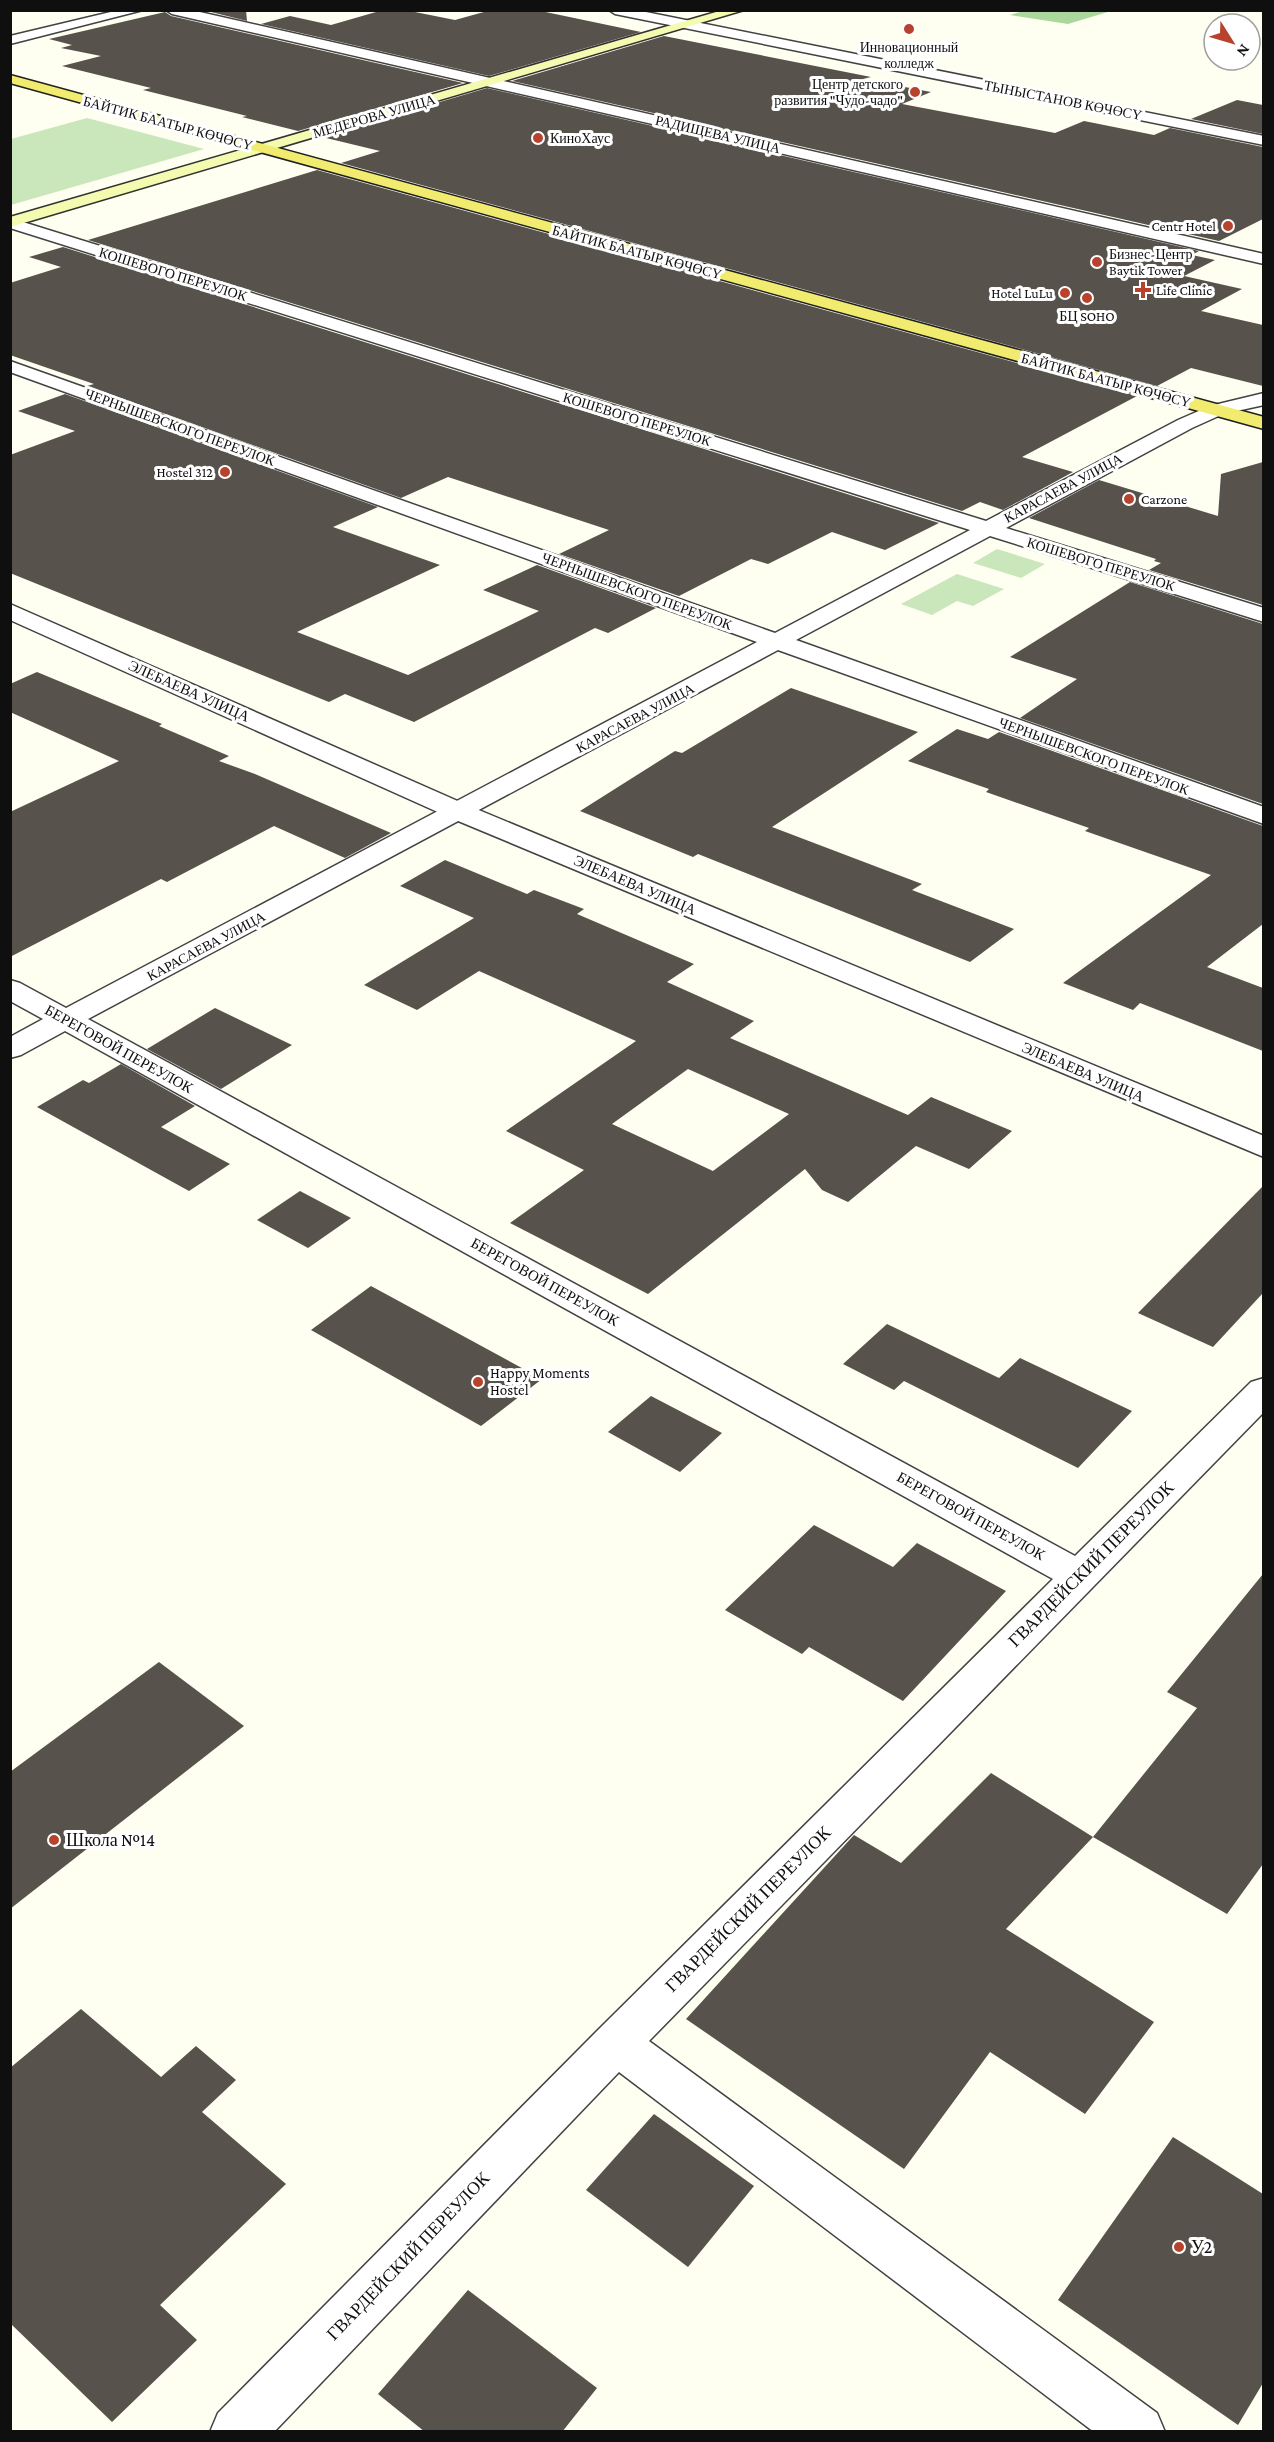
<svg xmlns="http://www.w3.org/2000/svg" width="1274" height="2442" viewBox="0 0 1274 2442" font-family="'Crimson Pro',serif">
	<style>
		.green { fill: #cae7bc }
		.forest { fill: #abd79c }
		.building { fill: #57524c; fill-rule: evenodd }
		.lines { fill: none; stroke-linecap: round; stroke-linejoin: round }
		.minor-casing { stroke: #424242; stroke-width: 3 }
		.tertiary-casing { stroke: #424242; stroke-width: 3 }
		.secondary-casing { stroke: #313131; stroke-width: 3 }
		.primary-casing { stroke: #202020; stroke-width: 3 }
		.minor { fill: #fff; fill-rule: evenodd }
		.tertiary { fill: #fff; fill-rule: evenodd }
		.secondary { fill: #f4fab0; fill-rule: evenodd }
		.primary { fill: #f1eb6f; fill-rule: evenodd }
		.poi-dot { fill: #b7432e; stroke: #fff; stroke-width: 2 }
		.labels { text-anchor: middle; stroke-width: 6; stroke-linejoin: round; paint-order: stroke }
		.far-poi-label { font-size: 14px; fill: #0f0f0f; stroke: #fff; text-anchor: end }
		.far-street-label { font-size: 14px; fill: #0f0f0f; stroke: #fff }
		.street-label { font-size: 15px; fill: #0f0f0f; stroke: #fff }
		.poi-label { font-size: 15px; fill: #0f0f0f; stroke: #fff; text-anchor: start }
		.near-street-label { font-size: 18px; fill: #0f0f0f; stroke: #fff }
		.near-poi-label { font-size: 18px; fill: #0f0f0f; stroke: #fff; text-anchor: start }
	</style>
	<rect width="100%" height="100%" fill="#fefef1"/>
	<g class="green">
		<polygon points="87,118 204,149 11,205 11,139"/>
		<polygon points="997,549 1045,564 1021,578 973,563"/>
		<polygon points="957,574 1004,589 973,606 957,601 932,615 901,604"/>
	</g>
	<polygon class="forest" points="1026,10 1111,10 1111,11 1068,24 1010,15"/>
	<g class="building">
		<polygon points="203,10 246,10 247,21"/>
		<polygon points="383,10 405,10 455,20 491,10 536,10 641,32 489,76 261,24 290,16 331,25"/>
		<polygon points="165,12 171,16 463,83 298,131 242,117 247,116 143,90 151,88 62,66 101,56 61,48 72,45 49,39"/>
		<polygon points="664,36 871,77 863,79 931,92 902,104 1055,133 1084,121 1154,135 1170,128 1263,147 1263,219 1219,241 512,81"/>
		<polygon points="487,88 1199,251 1192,255 1215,260 1184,276 1242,289 1201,311 1263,325 1263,386 1191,368 1157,386 341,163 380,151 322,137"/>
		<polygon points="1237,100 1263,105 1263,134 1191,119"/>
		<polygon points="317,170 1137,396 1022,457 1073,472 1003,510 980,502 962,511 88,240"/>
		<polygon points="63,247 939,523 885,550 832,532 768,564 751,559 679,596 559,554 609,530 448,477 401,498 87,386 94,384 10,355 10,283 61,267 29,257"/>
		<polygon points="65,394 378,507 333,527 440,565 297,632 408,675 539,611 483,590 537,565 656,608 608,633 595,628 414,722 345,694 329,702 10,573 10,455 75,431 18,411"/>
		<polygon points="1263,462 1263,605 1149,570 1161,563 1154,561 1156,559 1029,518 1099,480 1218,516 1221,474"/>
		<polygon points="1130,582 1263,624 1263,804 1020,718 1077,679 1010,657"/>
		<polygon points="37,672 162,724 159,726 229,756 219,761 255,774 391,833 345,858 274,826 167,882 161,879 10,957 10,812 119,761 10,712 10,684"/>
		<polygon points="791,688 918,732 772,827 922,884 912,890 1014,929 970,962 698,854 693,857 580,811 675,751 682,753"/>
		<polygon points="957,729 988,739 999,732 1263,826 1263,924 1207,967 1263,988 1263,1051 1140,1003 1133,1010 1063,983 1211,875 1085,831 1089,828 986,792 989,789 908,761"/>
		<path d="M445 860 527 894 534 890 584 909 577 914 694 964 667 982 754 1021 730 1038 908 1115 931 1097 1012 1131 969 1169 916 1146 848 1202 822 1190 805 1169 648 1294 510 1223 584 1170 506 1131 636 1041 479 971 417 1010 364 985 474 918 400 886ZM688 1069 789 1114 713 1171 612 1124Z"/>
		<polygon points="215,1008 292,1045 221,1089 147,1049"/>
		<polygon points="121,1064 195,1106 161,1127 230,1164 189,1191 37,1107 83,1080 89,1083"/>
		<polygon points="1263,1186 1263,1293 1213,1347 1138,1313"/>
		<polygon points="300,1191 351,1218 308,1248 257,1220"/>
		<polygon points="371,1286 542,1379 481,1426 311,1330"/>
		<polygon points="887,1324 999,1378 1020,1358 1132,1411 1078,1468 904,1381 894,1390 843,1364"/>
		<polygon points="651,1396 722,1433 680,1472 608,1432"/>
		<polygon points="814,1525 893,1567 917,1543 1006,1591 903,1701 809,1647 802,1654 725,1610"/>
		<polygon points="1263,1574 1263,1864 1227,1914 1093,1837 1197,1708 1167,1692"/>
		<polygon points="159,1662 244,1726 10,1909 10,1772"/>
		<polygon points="991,1773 1093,1837 1006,1929 1154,2022 1085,2114 990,2052 904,2169 686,2019 854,1835 901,1863"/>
		<polygon points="81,2009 161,2077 196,2046 236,2080 202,2112 286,2184 160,2305 197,2340 112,2422 10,2323 10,2068"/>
		<polygon points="654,2114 754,2186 688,2267 586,2190"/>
		<polygon points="1173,2137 1263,2194 1263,2383 1238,2425 1058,2300"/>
		<polygon points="468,2290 597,2388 562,2432 425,2432 378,2394"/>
	</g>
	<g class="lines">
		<g class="minor-casing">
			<g id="minor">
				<polygon points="119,10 143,10 10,44 10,36"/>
				<polygon points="166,10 191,10 1264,254 1264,264 172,14"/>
				<polygon points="609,10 636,10 1264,136 1264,145 615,14"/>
				<polygon points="10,218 986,521 1178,420 1210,406 1264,393 1264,405 1223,414 1192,428 1006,528 1264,608 1264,622 990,536 796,640 1264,807 1264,824 778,650 88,1019 1075,1556 1251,1382 1264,1378 1264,1412 649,2041 1157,2413 1165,2432 1094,2432 619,2072 274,2432 210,2432 218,2413 599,2029 1053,1579 65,1031 21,1055 10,1058 10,1037 43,1019 10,1001 10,980 20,983 66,1008 757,642 10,372 10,361 775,633 970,530 10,228"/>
			</g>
		</g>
		<g class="tertiary-casing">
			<polygon id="tertiary" points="10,604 469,806 1264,1136 1264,1157 451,818 10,620"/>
		</g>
		<g class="secondary-casing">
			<polygon id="secondary" points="723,10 744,10 10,227 10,217"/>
		</g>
		<g class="primary-casing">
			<polygon id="primary" points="10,75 1264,417 1264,429 10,83"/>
		</g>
		<use href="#minor" class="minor"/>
		<use href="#tertiary" class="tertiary"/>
		<use href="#secondary" class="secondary"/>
		<use href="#primary" class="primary"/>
	</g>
	<g class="poi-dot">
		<circle cx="909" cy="29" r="6"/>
		<circle cx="915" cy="92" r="6"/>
		<circle cx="538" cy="138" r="6"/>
		<circle cx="1228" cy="226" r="6"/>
		<circle cx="1097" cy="262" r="6"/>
		<path d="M1140 281h6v6h6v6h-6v6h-6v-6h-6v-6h6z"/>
		<circle cx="1065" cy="293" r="6"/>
		<circle cx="1087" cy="298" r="6"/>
		<circle cx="225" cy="472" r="6"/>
		<circle cx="1129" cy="499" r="6"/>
		<circle cx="478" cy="1382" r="6"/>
		<circle cx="54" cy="1840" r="6"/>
		<circle cx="1179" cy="2247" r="6"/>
	</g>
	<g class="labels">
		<g class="far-poi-label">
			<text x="909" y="52" text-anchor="middle">Инновационный<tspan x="909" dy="16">колледж</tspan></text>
			<text x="903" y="89">Центр детского<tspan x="903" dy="16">развития "Чудо-чадо"</tspan></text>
			<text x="550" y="143" text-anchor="start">КиноХаус</text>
			<text x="1216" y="231">Centr Hotel</text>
			<text x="1109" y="259" text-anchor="start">Бизнес-Центр<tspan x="1109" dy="16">Baytik Tower</tspan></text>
			<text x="1156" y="295" text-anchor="start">Life Clinic</text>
			<text x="1053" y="298">Hotel LuLu</text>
			<text x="1087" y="321" text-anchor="middle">БЦ SOHO</text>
			<text x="213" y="477">Hostel 312</text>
			<text x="1141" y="504" text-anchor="start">Carzone</text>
		</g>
		<g class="far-street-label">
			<text transform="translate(1063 100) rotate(11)" y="5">ТЫНЫСТАНОВ КӨЧӨСҮ</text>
			<text transform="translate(374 116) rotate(-16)" y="5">МЕДЕРОВА УЛИЦА</text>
			<text transform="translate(168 123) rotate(15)" y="5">БАЙТИК БААТЫР КӨЧӨСҮ</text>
			<text transform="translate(718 134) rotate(13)" y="5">РАДИЩЕВА УЛИЦА</text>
			<text transform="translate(637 252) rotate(15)" y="5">БАЙТИК БААТЫР КӨЧӨСҮ</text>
			<text transform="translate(173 274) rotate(17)" y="5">КОШЕВОГО ПЕРЕУЛОК</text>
			<text transform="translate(1106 380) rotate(15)" y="5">БАЙТИК БААТЫР КӨЧӨСҮ</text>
			<text transform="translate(637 419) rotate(17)" y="5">КОШЕВОГО ПЕРЕУЛОК</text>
			<text transform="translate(180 427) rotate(20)" y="5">ЧЕРНЫШЕВСКОГО ПЕРЕУЛОК</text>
			<text transform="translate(1063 488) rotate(-28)" y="5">КАРАСАЕВА УЛИЦА</text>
			<text transform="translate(1101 564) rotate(17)" y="5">КОШЕВОГО ПЕРЕУЛОК</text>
			<text transform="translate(637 591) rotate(20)" y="5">ЧЕРНЫШЕВСКОГО ПЕРЕУЛОК</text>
			<text transform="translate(635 718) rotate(-28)" y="5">КАРАСАЕВА УЛИЦА</text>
			<text transform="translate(1094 756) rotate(20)" y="5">ЧЕРНЫШЕВСКОГО ПЕРЕУЛОК</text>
			<text transform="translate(206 946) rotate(-28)" y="5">КАРАСАЕВА УЛИЦА</text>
		</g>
		<g class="street-label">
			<text transform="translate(189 691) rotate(24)" y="5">ЭЛЕБАЕВА УЛИЦА</text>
			<text transform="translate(635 885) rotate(23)" y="5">ЭЛЕБАЕВА УЛИЦА</text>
			<text transform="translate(119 1049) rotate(29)" y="5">БЕРЕГОВОЙ ПЕРЕУЛОК</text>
			<text transform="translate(1083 1072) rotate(23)" y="5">ЭЛЕБАЕВА УЛИЦА</text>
			<text transform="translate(545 1282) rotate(29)" y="5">БЕРЕГОВОЙ ПЕРЕУЛОК</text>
			<text transform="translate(971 1516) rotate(29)" y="5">БЕРЕГОВОЙ ПЕРЕУЛОК</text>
		</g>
		<g class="poi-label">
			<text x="490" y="1378">Happy Moments<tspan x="490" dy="17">Hostel</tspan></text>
		</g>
		<g class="near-street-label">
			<text transform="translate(1091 1564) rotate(-45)" y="6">ГВАРДЕЙСКИЙ ПЕРЕУЛОК</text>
			<text transform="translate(748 1909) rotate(-45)" y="6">ГВАРДЕЙСКИЙ ПЕРЕУЛОК</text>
			<text transform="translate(408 2256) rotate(-46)" y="6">ГВАРДЕЙСКИЙ ПЕРЕУЛОК</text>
		</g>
		<g class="near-poi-label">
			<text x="66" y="1846">Школа №14</text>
			<text x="1191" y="2253">У2</text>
		</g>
	</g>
	<rect width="1274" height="2442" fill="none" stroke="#0f0f0f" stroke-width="24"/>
	<g transform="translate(1232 42) rotate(127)"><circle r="28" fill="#ffffff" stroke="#9f9f9f" stroke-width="1.5"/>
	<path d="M0-4.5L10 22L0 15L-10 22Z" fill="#b7432e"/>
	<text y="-9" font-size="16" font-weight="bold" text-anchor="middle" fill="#0f0f0f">N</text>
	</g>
</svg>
